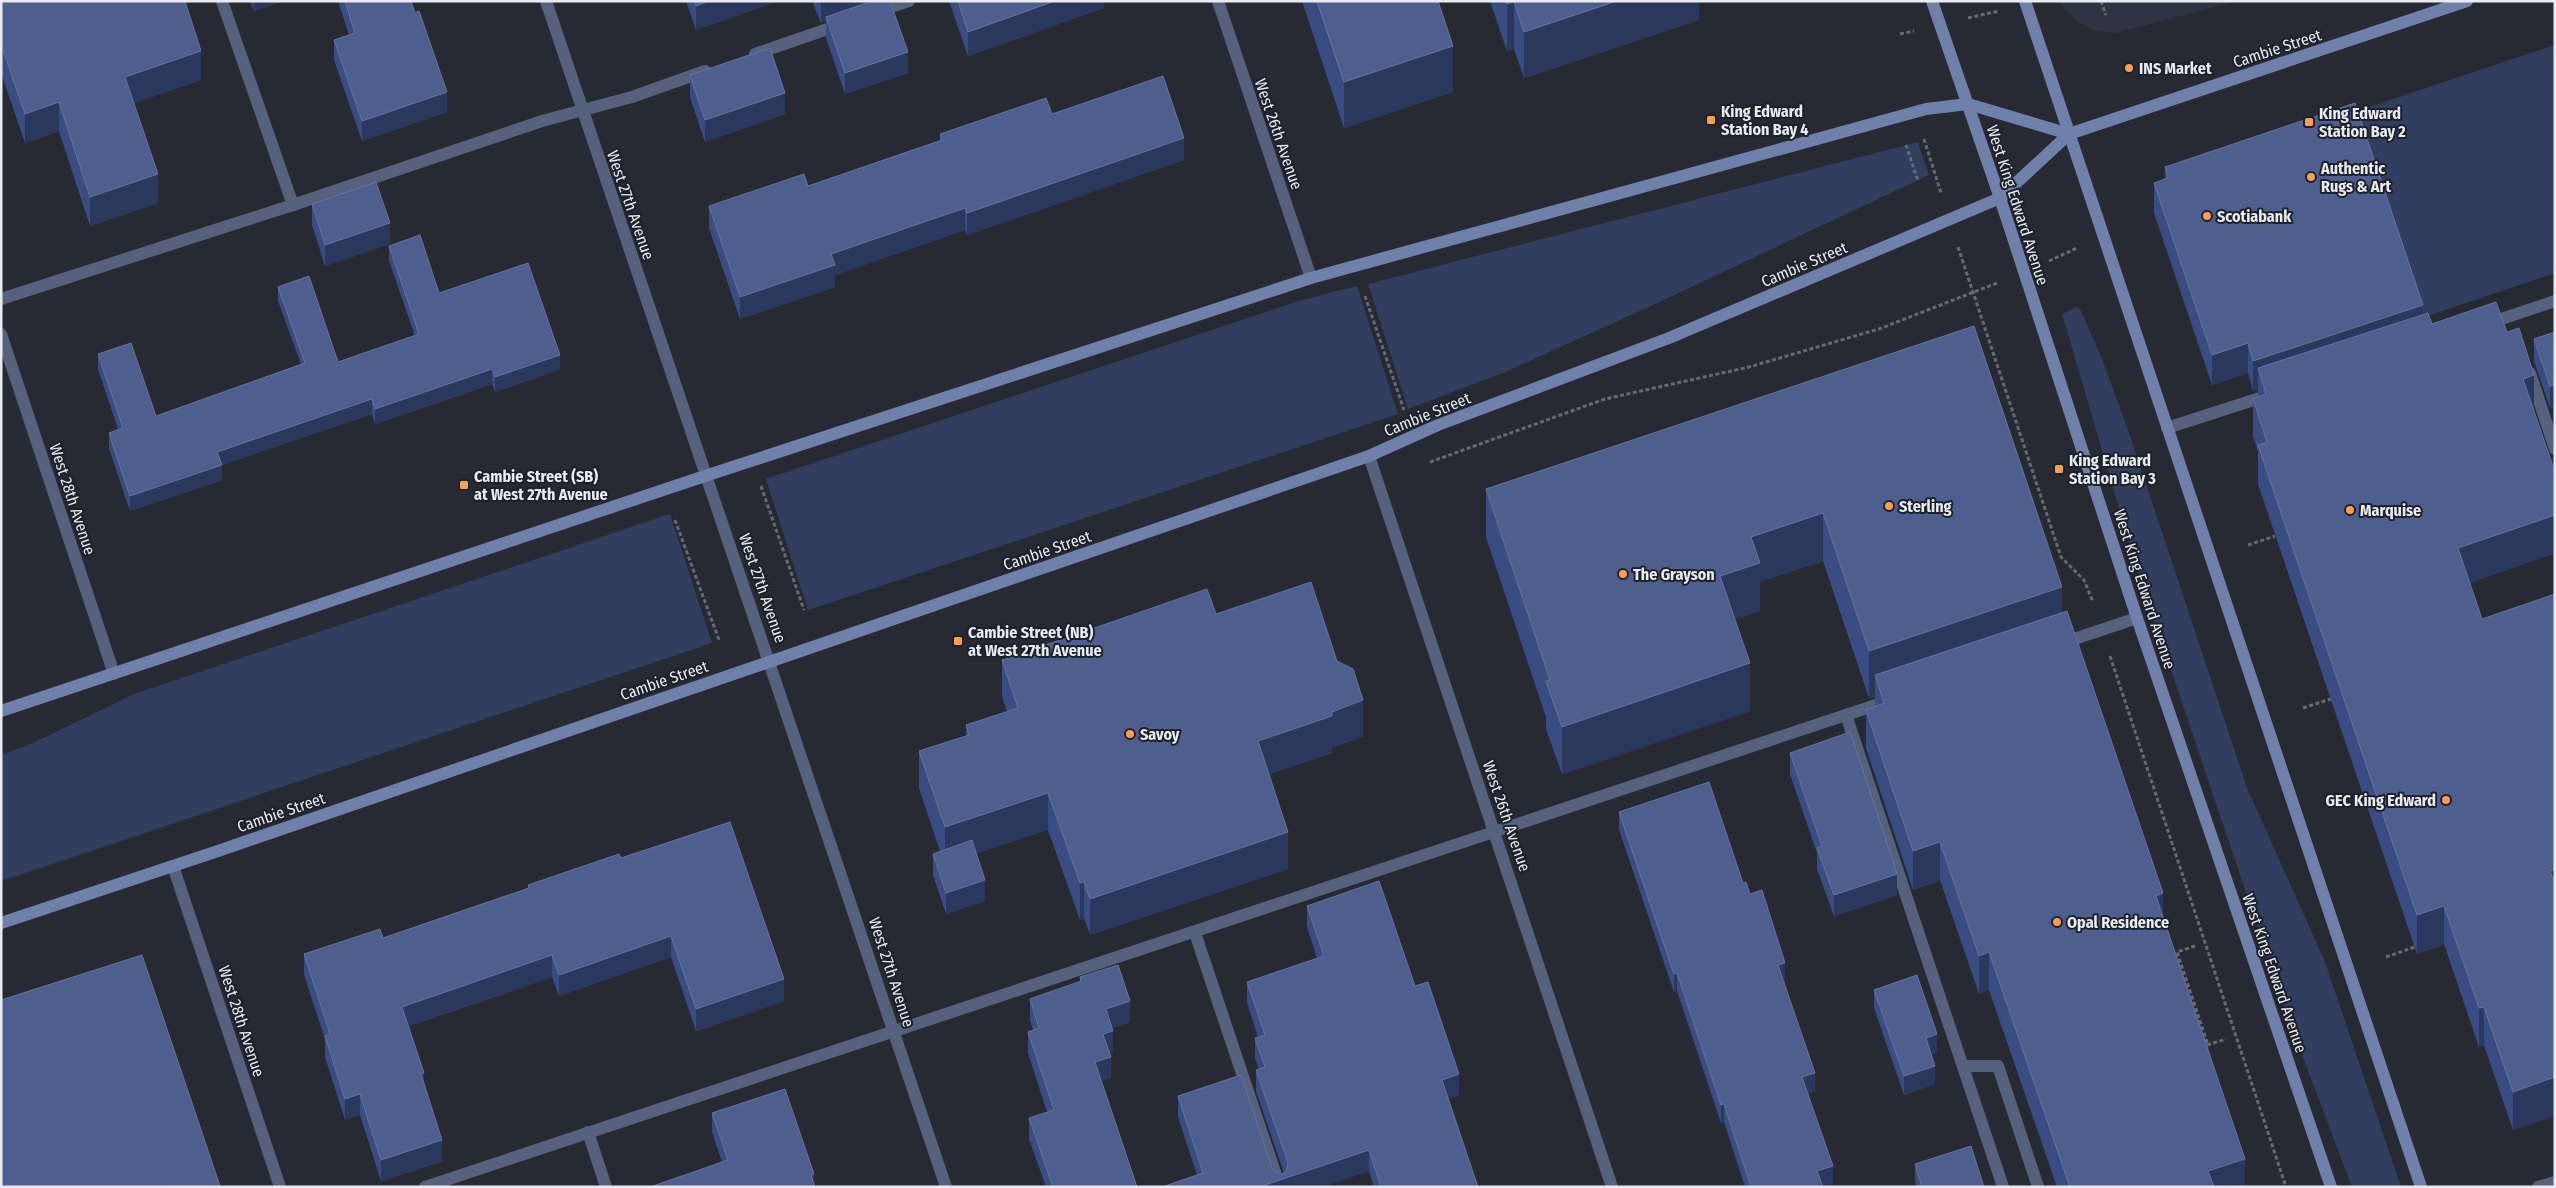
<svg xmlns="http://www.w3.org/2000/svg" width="2556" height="1188" viewBox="0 0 2556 1188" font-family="'Fira Sans Condensed',sans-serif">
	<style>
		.built { fill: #2e3442 }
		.green { fill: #313e60 }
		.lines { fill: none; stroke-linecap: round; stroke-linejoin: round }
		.path { stroke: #686a72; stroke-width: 3; stroke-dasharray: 4 2.5; stroke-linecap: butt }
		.service { stroke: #56627d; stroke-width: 12 }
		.minor { stroke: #56627d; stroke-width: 12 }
		.secondary { stroke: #6f80ab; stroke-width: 12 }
		.wall { fill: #3a4d83 }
		.shaded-wall { fill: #2b385e }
		.building { fill: #4d5e8f; stroke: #65749e }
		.poi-dot { fill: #fc9d52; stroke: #1d2129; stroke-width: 2 }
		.labels { text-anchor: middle; stroke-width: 4; stroke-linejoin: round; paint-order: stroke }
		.street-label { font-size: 16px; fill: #e9ebf1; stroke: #1d2129 }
		.poi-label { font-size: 16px; font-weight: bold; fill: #e9ebf1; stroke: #1d2129; text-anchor: start }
	</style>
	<rect width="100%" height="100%" fill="#272a33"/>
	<polygon class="built" points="2058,1 2237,1 2116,33 2096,31 2075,20"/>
	<g class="green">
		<polygon points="2555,45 2555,273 2421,318 2352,113"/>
		<polygon points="1918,142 1929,175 1653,305 1505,372 1408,409 1368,284"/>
		<polygon points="1357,286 1398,414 808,610 766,479 1302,300"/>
		<polygon points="2077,307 2081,311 2102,359 2128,430 2247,788 2325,962 2401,1187 2352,1187 2289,1020 2136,566 2063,317 2062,314"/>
		<polygon points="670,514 712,643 1,881 1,755 33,743 134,694"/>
	</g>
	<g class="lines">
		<g class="path">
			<polyline points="2101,1 2106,15"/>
			<polyline points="1968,18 1999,11"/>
			<polyline points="1900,34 1914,31"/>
			<polyline points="1924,139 1941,193"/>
			<polyline points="1906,145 1918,181"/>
			<polyline points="1958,247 2061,557 2084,580 2093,602"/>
			<polyline points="2049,261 2077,248"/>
			<polyline points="1365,296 1404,410"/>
			<polyline points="1430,462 1605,399 1749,367 1879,329 1997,283"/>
			<polyline points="761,486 804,610"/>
			<polyline points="675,520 719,640"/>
			<polyline points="2248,545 2275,536"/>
			<polyline points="2110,656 2286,1187"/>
			<polyline points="2303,708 2334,698"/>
			<polyline points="2195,946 2177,952 2208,1045"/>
			<polyline points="2386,957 2415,947"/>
			<polyline points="2207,1045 2226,1039"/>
		</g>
		<g class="service">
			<polyline points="222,1 293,205"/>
			<polyline points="878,11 909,1"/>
			<polyline points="755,54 842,24"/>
			<polyline points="1,299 293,205 542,121 632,97 705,71"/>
			<polyline points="2486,324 2555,301"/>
			<polyline points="2530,373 2555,449"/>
			<polyline points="2167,428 2269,395"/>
			<polyline points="2062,643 2137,618"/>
			<polyline points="1846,715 2003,1187"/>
			<polyline points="1195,933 1280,1187"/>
			<polyline points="1963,1066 1998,1066 2038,1187"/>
			<polyline points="588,1132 606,1187"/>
			<polyline points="425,1187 1891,700"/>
		</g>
		<g class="minor">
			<polyline points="546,1 946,1187"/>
			<polyline points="1218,1 1311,278"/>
			<polyline points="1,334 114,674"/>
			<polyline points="1369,456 1612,1187"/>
			<polyline points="173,866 280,1187"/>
			<polyline points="2538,1187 2555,1182"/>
		</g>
		<g class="secondary">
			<polyline points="1932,1 2000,198 2137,618 2331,1187"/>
			<polyline points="2025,1 2421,1187"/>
			<polyline points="1,711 708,475 1311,278 1926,109 1968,104 2069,134"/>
			<polyline points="1,923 215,852 1369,456 1438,425 1669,338 2000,198 2069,134 2467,1"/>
		</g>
	</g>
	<g class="wall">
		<polygon points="1,1 201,80 134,103 158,203 90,226 59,131 25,143 1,73"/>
		<polygon points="250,1 283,1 254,11"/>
		<polygon points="338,1 411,1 447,112 362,141 334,60 334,40 349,35"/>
		<polygon points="686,1 778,1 696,30"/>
		<polygon points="812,1 890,1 908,73 845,94 826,38 826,21 821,23"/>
		<polygon points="949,1 1104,1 1104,8 968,56"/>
		<polygon points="1302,1 1438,1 1453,92 1344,128"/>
		<polygon points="1490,1 1699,1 1699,20 1524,78 1514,49 1507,51"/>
		<polygon points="690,75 785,114 705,142 690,97"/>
		<polygon points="1052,114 1184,160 967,235 965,230 835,275 835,287 740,319 709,228 709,206 808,186 940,141 940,134"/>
		<polygon points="2165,167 2423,315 2432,324 2534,413 2555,553 2470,583 2482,619 2555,594 2513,1130 2484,1045 2479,1047 2444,944 2417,954 2258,484 2258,451 2253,437 2253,399 2258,397 2258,390 2253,391 2248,373 2212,385 2154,213 2154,183 2165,179"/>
		<polygon points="312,204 390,244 325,266 312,225"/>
		<polygon points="389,246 439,293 560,369 495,392 492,384 375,424 372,414 222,465 222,480 130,511 109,448 109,433 118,429 98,369 98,354 156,416 301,364 278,301 278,287 338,362 415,336 389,261"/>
		<polygon points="1974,326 2062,613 2163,918 2245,1187 2057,1187 1989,990 1979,994 1940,880 1913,890 1866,748 1866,710 1875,707 1875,697 1869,698 1823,561 1760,582 1760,611 1735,619 1750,711 1562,774 1546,729 1546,717 1486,537 1486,489"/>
		<polygon points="2555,332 2555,406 2550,408 2534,361 2534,339"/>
		<polygon points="1216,614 1337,661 1363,736 1332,748 1332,753 1269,774 1288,869 1090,935 1084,918 1080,920 1048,830 977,853 985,901 946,914 933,875 933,854 940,851 919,788 919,751 966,736 966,725 1007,712 1002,696 1002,660"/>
		<polygon points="1790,753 1897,895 1834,916 1817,869 1817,853 1790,774"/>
		<polygon points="1619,812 1743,883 1750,894 1785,981 1784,981 1815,1091 1808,1094 1833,1184 1824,1187 1745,1187 1724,1122 1721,1123 1677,991 1674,992 1619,830"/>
		<polygon points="621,858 784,1001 696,1031 671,957 559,996 552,977 409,1026 424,1086 442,1161 381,1181 360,1115 345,1120 325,1057 325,1039 304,975 304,954 383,938 528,888 528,885"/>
		<polygon points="1307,906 1415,986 1459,1095 1448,1099 1478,1187 1374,1187 1369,1171 1322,1187 1197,1175 1178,1117 1178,1096 1272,1169 1275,1172 1282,1174 1284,1173 1256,1091 1256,1070 1259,1069 1255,1059 1255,1038 1258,1037 1247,1003 1247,982 1317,958 1307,927"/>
		<polygon points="1080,977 1130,1022 1112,1028 1113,1052 1109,1053 1111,1078 1101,1081 1137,1187 1046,1187 1029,1139 1029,1118 1047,1112 1028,1053 1028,1032 1033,1030 1030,1020 1030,999 1080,982"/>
		<polygon points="1874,990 1937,1053 1932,1054 1935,1084 1904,1095 1874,1008"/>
		<polygon points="712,1113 814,1185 722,1162 712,1132"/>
		<polygon points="1915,1164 1984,1187 1916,1187 1915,1182"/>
	</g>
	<g class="shaded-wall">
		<polygon points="254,1 283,1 254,11"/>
		<polygon points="709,1 778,1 696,30 696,6"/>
		<polygon points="821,1 883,1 826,17 826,21 821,23"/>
		<polygon points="1055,1 1104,1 1104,8 968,56 968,32"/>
		<polygon points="1617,1 1699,1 1699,20 1524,78 1524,32"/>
		<polygon points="1514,2 1514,49 1507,51 1507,4"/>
		<polygon points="1453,46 1453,92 1344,128 1344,82"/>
		<polygon points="201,51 201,80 125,106 125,77"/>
		<polygon points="908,52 908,73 845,94 845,73"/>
		<polygon points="447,92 447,112 362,141 362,121"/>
		<polygon points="785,93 785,114 705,142 705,120"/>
		<polygon points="59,102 59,131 25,143 25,114"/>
		<polygon points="1184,138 1184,160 967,235 967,213"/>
		<polygon points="158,174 158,203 90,226 90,197"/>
		<polygon points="965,208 965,230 835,275 835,287 740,319 740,297 831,254"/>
		<polygon points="390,223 390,244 325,266 325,245"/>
		<polygon points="2423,305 2423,336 2258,368 2258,390 2253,391 2253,361"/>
		<polygon points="2248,343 2248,373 2212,385 2212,355"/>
		<polygon points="560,355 560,369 495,392 495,377"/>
		<polygon points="492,369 492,384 375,424 375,409"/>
		<polygon points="2534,375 2534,413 2523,379"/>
		<polygon points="2555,385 2555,406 2550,408 2550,386"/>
		<polygon points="372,399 372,414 222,465 222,480 130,511 130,496 217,452"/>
		<polygon points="1823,513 1823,561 1760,582 1760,611 1720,624 1720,576 1751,537"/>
		<polygon points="2555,515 2555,553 2458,587 2458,548"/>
		<polygon points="2062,587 2062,634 1875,675 1875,697 1869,698 1869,651"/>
		<polygon points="1750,663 1750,711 1562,774 1562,727"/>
		<polygon points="1363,700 1363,736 1332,748 1332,753 1258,778 1258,741"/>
		<polygon points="1048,793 1048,830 945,864 945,827"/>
		<polygon points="1288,832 1288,869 1090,935 1090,899"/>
		<polygon points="1940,842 1940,880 1913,890 1913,851"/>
		<polygon points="2555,869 2555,907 2550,871"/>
		<polygon points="1897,874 1897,895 1834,916 1834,895"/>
		<polygon points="985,880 985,901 946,914 946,893"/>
		<polygon points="1084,882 1084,918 1080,920 1080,883"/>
		<polygon points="2163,893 2163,931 2156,896"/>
		<polygon points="2444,906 2444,944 2417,954 2417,915"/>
		<polygon points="671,936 671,957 559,996 559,975"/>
		<polygon points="1989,952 1989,990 1979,994 1979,956"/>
		<polygon points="552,955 552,977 402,1028 402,1007"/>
		<polygon points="1785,963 1785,981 1778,983 1778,965"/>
		<polygon points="1677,973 1677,991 1674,992 1674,974"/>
		<polygon points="784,979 784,1001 696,1031 696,1009"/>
		<polygon points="1130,1001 1130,1022 1106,1030 1106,1009"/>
		<polygon points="2484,1007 2484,1045 2479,1047 2479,1008"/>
		<polygon points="1113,1031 1113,1052 1103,1055 1103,1034"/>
		<polygon points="1937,1034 1937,1053 1926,1056 1926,1038"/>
		<polygon points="1111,1057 1111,1078 1095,1083 1095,1062"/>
		<polygon points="1935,1066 1935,1084 1904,1095 1904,1076"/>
		<polygon points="424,1073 424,1094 421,1074"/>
		<polygon points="1815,1073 1815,1091 1802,1096 1802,1077"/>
		<polygon points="1459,1074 1459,1095 1442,1101 1442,1080"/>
		<polygon points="2555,1077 2555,1116 2513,1130 2513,1092"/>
		<polygon points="360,1094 360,1115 345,1120 345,1099"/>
		<polygon points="1724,1104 1724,1122 1721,1123 1721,1105"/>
		<polygon points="442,1140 442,1161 381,1181 381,1160"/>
		<polygon points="1369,1150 1369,1171 1322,1187 1265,1187 1265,1185"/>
		<polygon points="2245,1159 2245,1187 2208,1187 2208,1171"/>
		<polygon points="1833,1166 1833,1184 1824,1187 1817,1187 1817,1171"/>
		<polygon points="814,1174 814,1187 811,1175"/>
	</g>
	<g class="building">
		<polygon points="1,1 185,1 201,51 125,77 158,174 90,197 59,102 25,114 1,44"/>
		<polygon points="345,1 411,1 415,13 419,11 447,92 362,121 334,40 355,33"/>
		<polygon points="694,1 709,1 696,6"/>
		<polygon points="872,1 890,1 908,52 845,73 826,17"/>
		<polygon points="958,1 1055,1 968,32"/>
		<polygon points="1317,1 1438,1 1453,46 1344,82"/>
		<polygon points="1506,1 1617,1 1524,32 1514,2 1507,4"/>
		<polygon points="770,48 785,93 705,120 690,75"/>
		<polygon points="1163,76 1184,138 967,213 965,208 831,254 835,265 740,297 709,206 804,174 808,186 942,140 940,134 1046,98 1052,114"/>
		<polygon points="2355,103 2423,305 2253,361 2248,343 2212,355 2154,183 2168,178 2165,167"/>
		<polygon points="376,182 390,223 325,245 312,204"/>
		<polygon points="420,235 439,293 528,263 560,355 495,377 492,369 375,409 372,399 217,452 222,465 130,496 109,433 123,428 98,354 131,343 156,416 305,363 278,287 309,276 338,362 419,334 389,246"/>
		<polygon points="2496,302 2507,332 2519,328 2534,375 2523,379 2555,472 2555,515 2458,548 2482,619 2555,594 2555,869 2550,871 2555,883 2555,1077 2513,1092 2484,1007 2479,1008 2444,906 2417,915 2258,445 2267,442 2253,399 2266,394 2258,368 2428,313 2432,324"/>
		<polygon points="1974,326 2062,587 1869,651 1823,513 1751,537 1760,563 1720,576 1750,663 1562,727 1546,681 1550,680 1486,489"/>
		<polygon points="2555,332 2555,385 2550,386 2534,339"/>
		<polygon points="1311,582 1337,661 1353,669 1363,700 1332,712 1332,716 1258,741 1288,832 1090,899 1084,882 1080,883 1048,793 945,827 919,751 969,735 966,725 1018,708 1002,660 1207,589 1216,614"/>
		<polygon points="2067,611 2163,893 2156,896 2245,1159 2208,1171 2214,1187 2070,1187 1989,952 1979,956 1940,842 1913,851 1866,710 1884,703 1875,675"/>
		<polygon points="1850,732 1897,874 1834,895 1817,848 1822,846 1790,753"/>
		<polygon points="1709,782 1743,883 1746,882 1750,894 1762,890 1785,963 1778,965 1815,1073 1802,1077 1833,1166 1817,1171 1823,1187 1751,1187 1724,1104 1721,1105 1677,973 1674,974 1619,812"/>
		<polygon points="730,822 784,979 696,1009 671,936 559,975 552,955 402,1007 424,1073 421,1074 442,1140 381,1160 360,1094 345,1099 325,1036 330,1034 304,954 380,929 383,938 529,888 528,885 619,854 621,858"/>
		<polygon points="972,840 985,880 946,893 933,854"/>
		<polygon points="1379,881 1415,986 1428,982 1459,1074 1442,1080 1478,1187 1381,1187 1369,1150 1265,1185 1265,1187 1162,1187 1203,1173 1178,1096 1241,1075 1272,1169 1275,1172 1282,1174 1286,1171 1288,1163 1256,1070 1265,1067 1255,1038 1265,1035 1247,982 1324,956 1307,906"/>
		<polygon points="142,955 220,1186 1,1187 1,1000"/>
		<polygon points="1118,965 1130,1001 1106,1009 1113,1031 1103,1034 1111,1057 1095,1062 1137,1187 1053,1187 1029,1118 1054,1110 1028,1032 1039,1028 1030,999 1081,981 1080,977"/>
		<polygon points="1917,975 1937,1034 1926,1038 1935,1066 1904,1076 1874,990"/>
		<polygon points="785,1089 814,1174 811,1175 815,1187 650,1187 728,1160 712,1113"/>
		<polygon points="1971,1146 1984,1187 1922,1187 1915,1164"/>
	</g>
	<g class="poi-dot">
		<circle cx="2129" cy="68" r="5"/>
		<rect x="1706" y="115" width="10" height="10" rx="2.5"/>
		<rect x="2304" y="117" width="10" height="10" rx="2.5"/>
		<circle cx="2311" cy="177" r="5"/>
		<circle cx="2207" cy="216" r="5"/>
		<rect x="2054" y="464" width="10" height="10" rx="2.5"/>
		<rect x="459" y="480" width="10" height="10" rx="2.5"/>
		<circle cx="1889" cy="506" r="5"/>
		<circle cx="2350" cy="510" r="5"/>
		<circle cx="1623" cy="574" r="5"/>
		<rect x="953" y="636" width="10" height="10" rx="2.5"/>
		<circle cx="1130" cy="734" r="5"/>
		<circle cx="2446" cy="800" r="5"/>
		<circle cx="2057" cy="922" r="5"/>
	</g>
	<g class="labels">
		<g class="street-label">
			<text transform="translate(2277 48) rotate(-18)" y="6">Cambie Street</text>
			<text transform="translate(1279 134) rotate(71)" y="6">West 26th Avenue</text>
			<text transform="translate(631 205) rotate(71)" y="6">West 27th Avenue</text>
			<text transform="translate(2018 205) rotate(72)" y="6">West King Edward Avenue</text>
			<text transform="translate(1804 264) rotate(-23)" y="6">Cambie Street</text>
			<text transform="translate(1427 414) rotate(-22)" y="6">Cambie Street</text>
			<text transform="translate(73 499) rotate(72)" y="6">West 28th Avenue</text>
			<text transform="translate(1047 550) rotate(-19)" y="6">Cambie Street</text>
			<text transform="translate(763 588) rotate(71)" y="6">West 27th Avenue</text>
			<text transform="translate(2145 589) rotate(72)" y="6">West King Edward Avenue</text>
			<text transform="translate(664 680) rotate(-19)" y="6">Cambie Street</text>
			<text transform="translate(281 812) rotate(-19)" y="6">Cambie Street</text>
			<text transform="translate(1507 816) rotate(71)" y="6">West 26th Avenue</text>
			<text transform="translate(892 972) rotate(72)" y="6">West 27th Avenue</text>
			<text transform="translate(2275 973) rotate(71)" y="6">West King Edward Avenue</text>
			<text transform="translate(242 1021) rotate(72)" y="6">West 28th Avenue</text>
		</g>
		<g class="poi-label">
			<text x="2139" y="74">INS Market</text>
			<text x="1721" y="117">King Edward<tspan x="1721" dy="18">Station Bay 4</tspan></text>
			<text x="2319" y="119">King Edward<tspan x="2319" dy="18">Station Bay 2</tspan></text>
			<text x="2321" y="174">Authentic<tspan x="2321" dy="18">Rugs &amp; Art</tspan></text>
			<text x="2217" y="222">Scotiabank</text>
			<text x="2069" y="466">King Edward<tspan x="2069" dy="18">Station Bay 3</tspan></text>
			<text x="474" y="482">Cambie Street (SB)<tspan x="474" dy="18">at West 27th Avenue</tspan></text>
			<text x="1899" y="512">Sterling</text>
			<text x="2360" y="516">Marquise</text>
			<text x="1633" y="580">The Grayson</text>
			<text x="968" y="638">Cambie Street (NB)<tspan x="968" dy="18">at West 27th Avenue</tspan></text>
			<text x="1140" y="740">Savoy</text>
			<text x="2436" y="806" text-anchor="end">GEC King Edward</text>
			<text x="2067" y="928">Opal Residence</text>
		</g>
	</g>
	<rect width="2556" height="1188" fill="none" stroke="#e9ebf1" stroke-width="5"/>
</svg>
